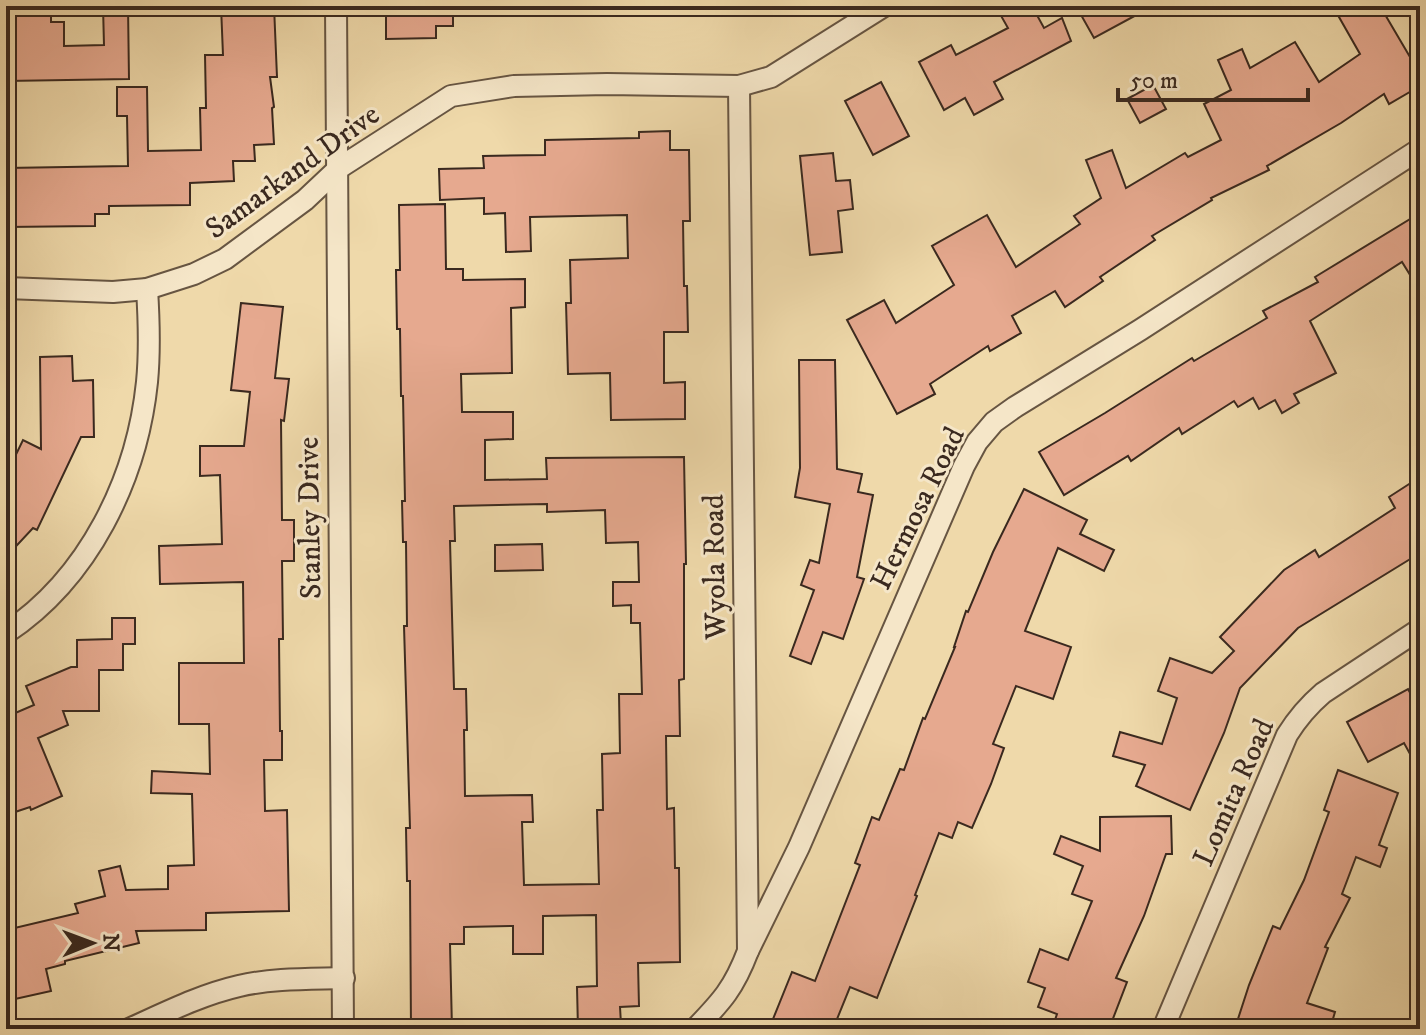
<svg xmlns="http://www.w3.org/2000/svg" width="1426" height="1035" viewBox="0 0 1426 1035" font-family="'IM FELL DW Pica',serif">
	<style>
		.building { fill: #e6a98f; stroke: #3a291f; stroke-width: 2; fill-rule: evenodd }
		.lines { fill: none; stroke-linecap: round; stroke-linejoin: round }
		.minor-casing { stroke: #675542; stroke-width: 24 }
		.minor { stroke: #f5e6c8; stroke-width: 20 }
		.labels { text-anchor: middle; stroke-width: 6; stroke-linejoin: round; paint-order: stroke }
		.street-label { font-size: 30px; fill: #3a291f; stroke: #f5e6c8 }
	</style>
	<rect width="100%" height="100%" fill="#efd9aa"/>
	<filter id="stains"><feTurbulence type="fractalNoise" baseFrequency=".0025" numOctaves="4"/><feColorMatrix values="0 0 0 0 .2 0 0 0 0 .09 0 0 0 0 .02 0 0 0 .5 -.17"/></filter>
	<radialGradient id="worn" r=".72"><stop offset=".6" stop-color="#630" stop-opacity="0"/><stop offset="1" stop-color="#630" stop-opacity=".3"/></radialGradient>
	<g class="building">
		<polygon points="11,6 51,6 51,22 64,22 64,46 104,45 103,6 128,6 129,79 6,81 6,23 12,23"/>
		<polygon points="221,6 274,6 277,77 270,77 274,107 272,108 274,144 254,145 255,161 233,161 234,181 190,183 190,205 109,206 109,214 95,214 95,226 6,227 6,168 128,166 127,116 117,116 117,87 147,87 148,151 201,150 200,108 206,108 205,55 223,55"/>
		<polygon points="386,6 453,6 453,26 436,26 436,38 386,39"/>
		<polygon points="1015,6 1032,6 1044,28 1062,18 1071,41 994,82 1003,99 974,115 965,98 944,110 919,62 951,45 956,55 1008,28 1000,14"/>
		<polygon points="1076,6 1153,6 1094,38"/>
		<polygon points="1358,6 1380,6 1420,74 1420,86 1389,104 1384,94 1341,123 1267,166 1269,170 1211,198 1212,200 1152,236 1155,240 1100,277 1103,281 1065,307 1055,291 1012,316 1021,333 990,351 988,346 930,384 935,394 897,414 847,320 884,300 896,323 954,285 932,246 987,215 1016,267 1080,224 1074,216 1101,198 1086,160 1112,150 1126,188 1185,153 1188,157 1221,140 1204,104 1231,90 1218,60 1242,49 1250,68 1295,42 1319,82 1360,54 1339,17"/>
		<polygon points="881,82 909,136 873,155 845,101"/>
		<polygon points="1153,85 1166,109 1140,123 1127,99"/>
		<polygon points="670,131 670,150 689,150 690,221 683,221 684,286 687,286 688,332 664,332 664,383 685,382 685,419 611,420 610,373 568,374 566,303 571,303 570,260 628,258 627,215 530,217 531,251 506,252 505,213 484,214 484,198 440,200 439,169 484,168 483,156 545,155 545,140 639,138 639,132"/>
		<polygon points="833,153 836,181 850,180 853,209 838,211 842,252 810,255 800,156"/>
		<path d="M445 204 446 269H463V280L525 279V307L511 308 512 373 461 374 462 412H513V439L485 440V480L547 479 546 458 684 457 686 564H684V679L679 680 680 736H666L667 809 674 808 675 868H679L680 962 638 963 639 1006 620 1007 621 1024 601 1025V1029H578L577 987 597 986 596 915 543 916V954H513V926L464 927V944H450L452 1029H411L410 881H407L406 828H410L404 626H407L406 542H403L402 501H405L403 396H401L400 329H397L396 270H400L399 205ZM547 504V512L605 510 606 543 638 542 639 582H613V606L631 605V623H640L642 694H619L620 753 602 754 603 810H597L599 884 524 885 522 822H533L532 795 465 796 464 730H467L466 689H454L450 541H455L454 506Z"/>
		<polygon points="1420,213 1420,291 1402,262 1310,321 1336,373 1294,394 1299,403 1282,413 1275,400 1259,409 1253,398 1238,407 1234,401 1182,434 1179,428 1131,461 1128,456 1064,495 1039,452 1105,413 1192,358 1194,361 1267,318 1263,311 1318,282 1315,277"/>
		<polygon points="241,303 283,307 275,378 289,379 284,421 281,420 282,520 294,520 294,561 282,561 283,639 279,639 280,731 282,731 282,760 264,760 265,811 287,810 289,911 206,913 206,930 136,931 139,943 65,961 65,964 46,969 51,991 6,1001 6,930 78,913 75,904 105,896 99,871 120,866 126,890 168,889 168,866 194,865 192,794 151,793 152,771 210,774 209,724 179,724 179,663 244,663 243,582 160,584 159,546 222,544 220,475 200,476 200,446 244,446 250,392 231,390"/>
		<polygon points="72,356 73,381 93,380 94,437 81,437 37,530 33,528 6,557 6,475 23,440 41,449 40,357"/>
		<polygon points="799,360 835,360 837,469 862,474 858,492 873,495 857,577 864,579 843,639 823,632 811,664 790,656 814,590 801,585 810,560 819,563 830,504 795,497 800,468"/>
		<polygon points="1420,477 1420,553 1298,628 1240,688 1224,733 1190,810 1136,786 1145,765 1113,756 1120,732 1162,744 1177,698 1158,691 1170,658 1212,673 1234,651 1220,637 1284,570 1315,550 1319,557 1395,508 1389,497"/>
		<polygon points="1024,489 1087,520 1080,534 1114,550 1104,571 1058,548 1025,631 1071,647 1053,699 1016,686 993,744 1004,748 991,784 972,828 958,822 952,838 939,833 915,895 917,896 877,998 850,987 833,1029 769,1029 792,972 815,981 860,865 855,863 872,817 879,820 900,769 904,770 923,718 925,719 955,647 954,647 966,611 968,612 993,552"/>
		<polygon points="542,544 543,570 495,571 495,545"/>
		<polygon points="112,618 135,618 135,644 123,644 123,670 99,670 99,711 63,711 68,725 38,738 62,796 31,810 30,807 6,815 6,717 34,705 26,686 71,667 77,667 77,640 112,639"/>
		<polygon points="1408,689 1420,711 1420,772 1404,743 1368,762 1347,722"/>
		<polygon points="1338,770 1398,793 1379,845 1387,848 1380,867 1356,857 1342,894 1350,898 1325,947 1328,948 1307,1003 1335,1012 1330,1029 1259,1029 1237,1022 1249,985 1273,926 1280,929 1304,880 1329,812 1324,810"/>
		<polygon points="1171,816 1172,854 1166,854 1144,916 1116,978 1127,982 1109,1029 1052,1029 1057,1014 1038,1007 1045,988 1028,982 1040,949 1068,960 1092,901 1072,894 1083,866 1054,854 1061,836 1100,851 1100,817"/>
	</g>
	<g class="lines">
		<g class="minor-casing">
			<g id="minor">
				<polyline points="336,6 343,1029"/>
				<polyline points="6,288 113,292 147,289 194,274 225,259 305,200 339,168 451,96 514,86 607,84 739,86 771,77 884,6"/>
				<path d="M6 633C89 578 137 479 147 382 150 351 149 320 147 289"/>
				<polyline points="748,951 799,847 964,466 977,442 994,422 1015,407 1140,330 1420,149"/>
				<path d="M129 1029C165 1013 200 995 239 986 273 978 309 979 344 978"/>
				<path d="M695 1029C722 1001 734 988 748 951L739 86"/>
				<path d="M1163 1029 1287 735C1297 719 1309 705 1323 693L1420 629"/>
			</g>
		</g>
		<use href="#minor" class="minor"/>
	</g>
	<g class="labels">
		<g class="street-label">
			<text transform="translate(292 171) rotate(-36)" y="10">Samarkand Drive</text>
			<text transform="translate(917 508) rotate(-64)" y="10">Hermosa Road</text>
			<text transform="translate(309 518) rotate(-91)" y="10">Stanley Drive</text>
			<text transform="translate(714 567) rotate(-91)" y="10">Wyola Road</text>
			<text transform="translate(1233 792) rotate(-66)" y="10">Lomita Road</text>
		</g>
	</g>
	<rect width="1426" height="1035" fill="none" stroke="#efd9aa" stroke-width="32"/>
	<rect x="8" y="8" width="1410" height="1019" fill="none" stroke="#3a291f" stroke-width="4"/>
	<rect x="16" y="16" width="1394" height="1003" fill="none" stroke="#3a291f" stroke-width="2"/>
	<g transform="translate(92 943) rotate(89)" stroke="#f5e6c8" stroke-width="6" paint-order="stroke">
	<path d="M0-6L14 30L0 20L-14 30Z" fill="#3a291f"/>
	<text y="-12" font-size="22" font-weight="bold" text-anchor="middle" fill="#3a291f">N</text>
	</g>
	<path d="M1118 88v12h190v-12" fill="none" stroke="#3a291f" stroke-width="4"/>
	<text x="1130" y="88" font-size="24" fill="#3a291f" stroke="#f5e6c8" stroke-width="6" paint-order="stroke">50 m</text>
	<rect width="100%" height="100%" filter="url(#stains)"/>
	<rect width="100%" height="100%" fill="url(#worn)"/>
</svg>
